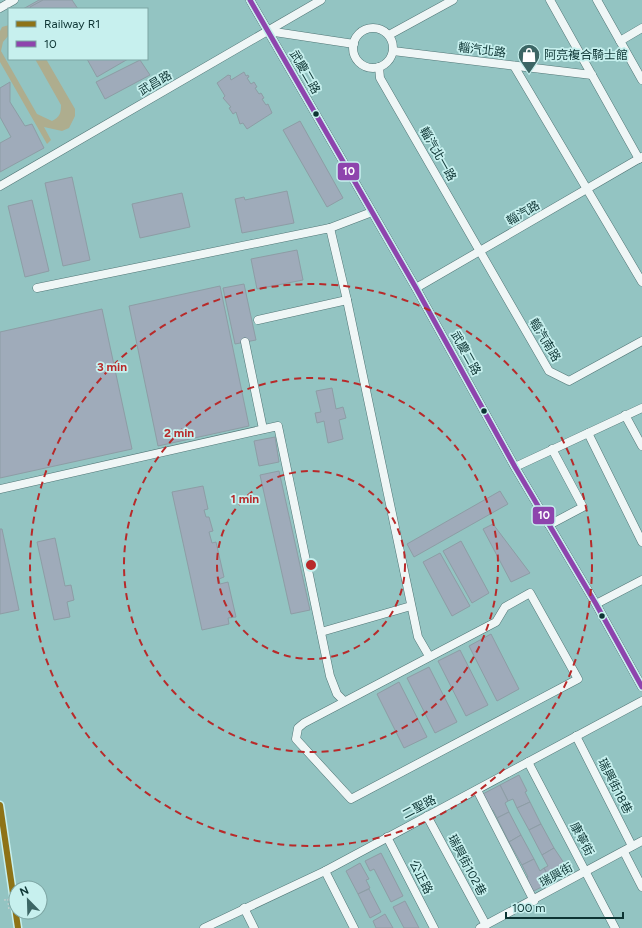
<svg xmlns="http://www.w3.org/2000/svg" width="642" height="928" viewBox="0 0 642 928" font-family="Figtree,'Noto Sans TC',sans-serif">
	<style>
		.green { fill: #aead8e }
		.building { fill: #9fabba; stroke: #8d9da5 }
		.lines { fill: none; stroke-linecap: round; stroke-linejoin: round }
		.minor-casing { stroke: #517676; stroke-width: 9 }
		.path { stroke: #bdcdcc; stroke-width: 1.5; stroke-dasharray: 2 2; stroke-linecap: butt }
		.minor { stroke: #eff6f6; stroke-width: 8 }
		.bus-1-casing { stroke: #c7f0ee; stroke-width: 8 }
		.bus-1 { stroke: #8e44ad; stroke-width: 5 }
		.rail-1-casing { stroke: #c7f0ee; stroke-width: 9 }
		.rail-1 { stroke: #8e7317; stroke-width: 6 }
		.ring { fill: none; stroke: #b82a2a; stroke-width: 2; stroke-dasharray: 7 5 }
		.bus-dot { fill: #0d3433; stroke: #c7f0ee; stroke-width: 1.5 }
		.labels { text-anchor: middle; stroke-width: 3.5; stroke-linejoin: round; paint-order: stroke }
		.street-label { font-size: 12px; fill: #0d3433; stroke: #c7f0ee }
		.poi-label { font-size: 12px; fill: #0d3433; stroke: #c7f0ee; text-anchor: start }
		.centre { fill: #b82a2a; stroke: #c7f0ee; stroke-width: 2 }
		.ring-label { font-size: 12px; text-anchor: middle; font-weight: bold; fill: #b82a2a; stroke: #c7f0ee; stroke-width: 3.5; stroke-linejoin: round; paint-order: stroke }
		.line-badge { stroke: #c7f0ee; stroke-width: 1.5 }
		.badge-label { font-size: 11px; text-anchor: middle; font-weight: bold; fill: #fff }
	</style>
	<rect width="100%" height="100%" fill="#93c4c2"/>
	<path class="green" d="M9 25V35L3 42 1 51 37 114 52 121C60 117 61 113 61 105L35 59H46L75 109V116L69 128 62 131 44 127 51 140 47 144 0 62V31L2 27Z"/>
	<g class="building">
		<polygon points="39,0 64,0 69,9 23,9"/>
		<polygon points="43,0 72,0 78,9 31,9 30,7"/>
		<polygon points="87,59 128,59 97,77"/>
		<polygon points="140,60 150,75 105,99 96,82"/>
		<polygon points="244,72 246,76 248,75 249,77 247,78 251,84 254,82 257,87 255,88 259,94 261,93 264,98 262,99 266,105 268,104 272,113 247,129 243,123 240,124 236,112 233,114 229,108 231,107 223,98 225,96 217,83 228,75 231,76 230,77 231,80"/>
		<polygon points="10,82 10,102 25,126 32,124 44,148 0,172 0,143 11,137 0,117 0,88"/>
		<polygon points="300,121 343,198 327,207 283,130"/>
		<polygon points="72,177 90,260 63,266 45,183"/>
		<polygon points="287,191 294,223 242,233 235,199 244,197 245,200"/>
		<polygon points="182,193 190,227 140,238 132,204"/>
		<polygon points="32,200 49,271 25,277 8,206"/>
		<polygon points="297,250 303,280 257,289 251,259"/>
		<polygon points="244,284 256,340 235,344 223,288"/>
		<polygon points="220,286 249,426 158,446 129,306"/>
		<polygon points="102,309 132,449 0,478 0,332"/>
		<polygon points="332,388 336,409 343,407 346,418 339,420 343,439 328,443 324,421 317,423 315,413 321,412 316,391"/>
		<polygon points="275,437 279,462 259,466 254,441"/>
		<polygon points="279,471 310,610 291,614 260,475"/>
		<polygon points="203,486 208,509 204,510 206,517 209,517 213,531 209,532 212,543 216,542 224,577 219,579 220,584 228,582 236,617 228,618 229,624 202,630 172,492"/>
		<polygon points="500,491 508,504 414,557 407,544"/>
		<polygon points="493,524 530,573 511,582 483,529"/>
		<polygon points="0,529 2,529 19,610 0,614"/>
		<polygon points="55,538 65,586 71,585 74,600 67,602 70,617 54,620 37,542"/>
		<polygon points="461,541 489,593 472,603 443,551"/>
		<polygon points="440,553 470,606 452,616 423,562"/>
		<polygon points="491,634 519,689 497,701 469,646"/>
		<polygon points="460,650 488,705 466,716 438,661"/>
		<polygon points="429,667 457,722 435,733 407,678"/>
		<polygon points="399,682 427,737 404,748 377,694"/>
		<polygon points="519,775 527,791 525,792 530,802 517,808 513,799 508,801 500,785"/>
		<polygon points="500,785 508,801 505,803 509,812 497,818 493,810 487,812 479,796"/>
		<polygon points="530,802 541,824 529,830 517,808"/>
		<polygon points="509,812 521,835 509,842 497,818"/>
		<polygon points="541,824 554,848 542,855 529,830"/>
		<polygon points="521,835 534,859 522,865 509,842"/>
		<polygon points="554,848 570,872 551,882 544,868 548,866 542,855"/>
		<polygon points="381,853 403,896 391,902 374,869 370,871 365,861"/>
		<polygon points="534,859 540,871 544,868 551,882 530,893 523,880 528,877 522,865"/>
		<polygon points="360,863 369,879 366,880 370,888 358,894 346,871"/>
		<polygon points="369,889 381,912 370,918 358,894"/>
		<polygon points="405,901 419,928 404,928 393,907"/>
		<polygon points="385,914 393,928 376,928 373,921"/>
	</g>
	<g class="lines">
		<g class="minor-casing">
			<g id="minor">
				<polyline points="250,0 416,288 515,467 596,604 642,687"/>
				<polyline points="550,0 639,159"/>
				<polyline points="597,0 642,80"/>
				<polyline points="0,8 14,0"/>
				<circle cx="373" cy="48" r="20"/>
				<polyline points="268,31 354,44"/>
				<polyline points="389,35 453,0"/>
				<polyline points="620,41 642,28"/>
				<polyline points="393,51 592,75"/>
				<polyline points="514,66 642,282"/>
				<polyline points="379,67 380,78 549,371 569,381 642,341"/>
				<polyline points="0,186 321,0"/>
				<polyline points="330,228 372,212"/>
				<polyline points="37,288 330,228 347,300 418,637 429,656"/>
				<polyline points="416,288 642,157"/>
				<polyline points="258,320 347,300"/>
				<polyline points="245,342 263,429"/>
				<polyline points="625,415 642,446"/>
				<polyline points="588,433 642,542"/>
				<polyline points="515,467 642,408"/>
				<polyline points="0,489 278,426 330,676 337,694 344,701"/>
				<polyline points="549,525 583,507 552,449"/>
				<polygon points="530,593 578,679 351,799 296,739 298,728 304,723 496,622 505,607"/>
				<polyline points="596,604 642,580"/>
				<polyline points="321,632 411,606"/>
				<polyline points="576,736 632,846"/>
				<polyline points="528,762 615,928"/>
				<polyline points="477,790 534,901"/>
				<polyline points="427,816 486,925"/>
				<polyline points="387,837 434,928"/>
				<polyline points="624,852 642,887"/>
				<polyline points="325,871 354,928"/>
				<polyline points="244,908 254,928"/>
				<polyline points="204,928 325,871 642,701"/>
				<polyline points="480,928 642,841"/>
			</g>
		</g>
		<g class="path">
			<polyline points="8,899 9,911"/>
			<polyline points="4,900 16,898"/>
		</g>
		<use href="#minor" class="minor"/>
		<g class="bus-1-casing">
			<polyline id="bus-1" points="250,0 416,288 515,467 596,604 642,687"/>
		</g>
		<use href="#bus-1" class="bus-1"/>
		<g class="rail-1-casing">
			<polyline id="rail-1" points="0,805 18,928"/>
		</g>
		<use href="#rail-1" class="rail-1"/>
	</g>
	<g class="ring">
		<circle cx="311" cy="565" r="94"/>
		<circle cx="311" cy="565" r="187"/>
		<circle cx="311" cy="565" r="281"/>
	</g>
	<defs>
		<g id="shop-pin" transform="scale(1.15)"><path d="M0 17L-7.5 6A9.5 9.5 0 1 1 7.5 6Z" fill="#3c6665" stroke="#c7f0ee"/><path d="M-5-2.5h2.3a2.7 3.5 0 0 1 5.4 0H5L5.5 6h-11ZM-1.5-2.5h3a1.5 2.3 0 0 0-3 0Z" fill="#fff"/></g>
	</defs>
	<g fill-rule="evenodd">
		<use href="#shop-pin" x="529" y="55"/>
	</g>
	<g class="bus-dot">
		<circle cx="316" cy="114" r="3.5"/>
		<circle cx="484" cy="411" r="3.5"/>
		<circle cx="602" cy="616" r="3.5"/>
	</g>
	<g class="labels">
		<g class="street-label">
			<text transform="translate(482 50) rotate(7)" y="4">輜汽北路</text>
			<text transform="translate(305 72) rotate(60)" y="4">武慶二路</text>
			<text transform="translate(155 83) rotate(-30)" y="4">武昌路</text>
			<text transform="translate(438 154) rotate(60)" y="4">輜汽北一路</text>
			<text transform="translate(523 213) rotate(-30)" y="4">輜汽路</text>
			<text transform="translate(545 340) rotate(59)" y="4">輜汽南路</text>
			<text transform="translate(466 353) rotate(61)" y="4">武慶二路</text>
			<text transform="translate(615 786) rotate(63)" y="4">瑞興街18巷</text>
			<text transform="translate(419 807) rotate(-28)" y="4">二聖路</text>
			<text transform="translate(582 839) rotate(62)" y="4">康寧街</text>
			<text transform="translate(467 865) rotate(62)" y="4">瑞興街102巷</text>
			<text transform="translate(556 875) rotate(-29)" y="4">瑞興街</text>
			<text transform="translate(421 877) rotate(63)" y="4">公正路</text>
		</g>
		<g class="poi-label">
			<text x="544" y="59">阿亮複合騎士館</text>
		</g>
	</g>
	<circle cx="311" cy="565" r="6" class="centre"/>
	<g class="ring-label">
		<text x="112" y="371">3 min</text>
		<text x="179" y="437">2 min</text>
		<text x="245" y="503">1 min</text>
	</g>
	<g class="line-badge">
		<rect x="337" y="162" width="23" height="19" rx="4" fill="#8e44ad"/>
		<rect x="532" y="506" width="23" height="19" rx="4" fill="#8e44ad"/>
	</g>
	<g class="badge-label">
		<text x="349" y="175">10</text>
		<text x="544" y="519">10</text>
	</g>
	<rect x="8" y="8" width="140" height="52" fill="#c7f0ee" stroke="#7da5a3"/>
	<rect x="16" y="21" width="20" height="6" fill="#8e7317" stroke="#7da5a3"/>
	<text x="44" y="28" font-size="12" fill="#0d3433">Railway R1</text>
	<rect x="16" y="41" width="20" height="6" fill="#8e44ad" stroke="#7da5a3"/>
	<text x="44" y="48" font-size="12" fill="#0d3433">10</text>
	<g transform="translate(28 900) rotate(337)"><circle r="19" fill="#c7f0ee" stroke="#7da5a3"/>
	<path d="M0-3L7 15L0 10L-7 15Z" fill="#3c6665"/>
	<text y="-6" font-size="11" font-weight="bold" text-anchor="middle" fill="#0d3433">N</text>
	</g>
	<path d="M506 912v6h117v-6" fill="none" stroke="#0d3433" stroke-width="2"/>
	<text x="512" y="912" font-size="12" fill="#0d3433" stroke="#c7f0ee" stroke-width="3" paint-order="stroke">100 m</text>
</svg>
